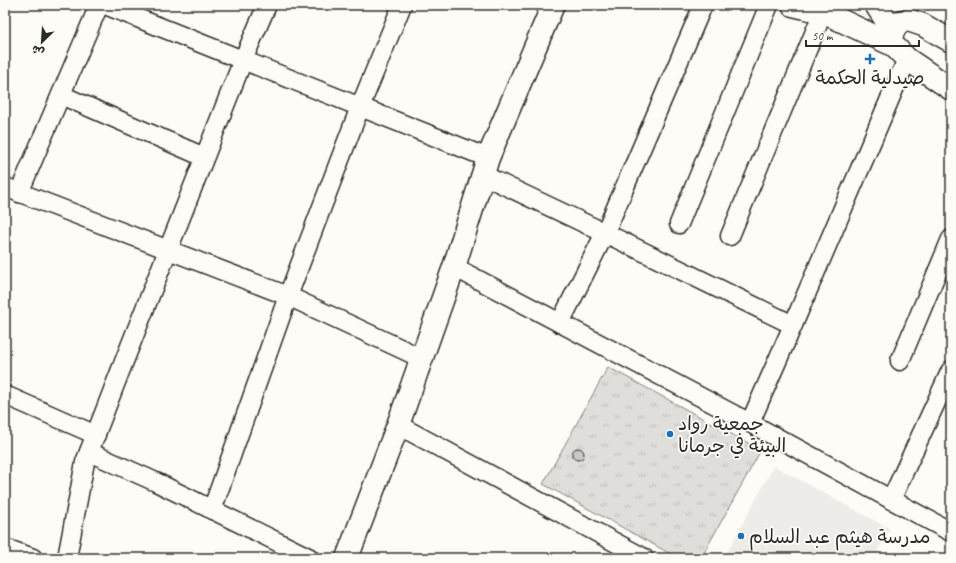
<svg xmlns="http://www.w3.org/2000/svg" width="956" height="563" viewBox="0 0 956 563" font-family="Caveat,'Playpen Sans Arabic',sans-serif">
	<style>
		.built { fill: #edece8 }
		.grass { fill: url(#grass-tufts); stroke: #858482 }
		.building { fill: #c9c8c4; stroke: #2b2b2b }
		.lines { fill: none; stroke-linecap: round; stroke-linejoin: round }
		.minor-casing { stroke: #2b2b2b; stroke-width: 21 }
		.tertiary-casing { stroke: #2b2b2b; stroke-width: 25 }
		.secondary-casing { stroke: #2b2b2b; stroke-width: 25 }
		.minor { stroke: #fdfcf7; stroke-width: 18 }
		.tertiary { stroke: #fdfcf7; stroke-width: 22 }
		.secondary { stroke: #fdfcf7; stroke-width: 22 }
		.poi-dot { fill: #1f6fb2; stroke: #fdfcf7; stroke-width: 1.5 }
		.labels { text-anchor: middle; stroke-width: 3.5; stroke-linejoin: round; paint-order: stroke }
		.poi-label { font-size: 19px; fill: #2b2b2b; stroke: #fdfcf7; text-anchor: start }
	</style>
	<defs>
		<pattern id="grass-tufts" width="24" height="20" patternUnits="userSpaceOnUse"><rect width="24" height="20" fill="#dfdeda"/><path d="M3 7l-1-3M5 7V3M7 7l1-3M15 17l-1-3M17 17v-4M19 17l1-3" fill="none" stroke="#c0bfbb"/></pattern>
	</defs>
	<rect width="100%" height="100%" fill="#fdfcf7"/>
	<filter id="ink" filterUnits="userSpaceOnUse"><feTurbulence type="fractalNoise" baseFrequency=".025" numOctaves="2"/><feDisplacementMap in="SourceGraphic" scale="8" xChannelSelector="R" yChannelSelector="G"/><feConvolveMatrix kernelMatrix="1 2 1 2 8 2 1 2 1" color-interpolation-filters="sRGB"/></filter>
	<g filter="url(#ink)">
		<polygon class="built" points="774,466 890,529 874,558 724,558"/>
		<polygon class="grass" points="608,367 761,450 701,558 678,558 543,484"/>
		<circle class="building" cx="578" cy="454" r="6"/>
		<g class="lines">
			<g class="minor-casing">
				<g id="minor">
					<polyline points="105,5 488,158"/>
					<polyline points="61,95 204,157"/>
					<polyline points="483,175 605,233 793,325"/>
					<polyline points="5,187 288,296 421,358"/>
					<polyline points="19,193 99,5"/>
					<polyline points="679,224 769,5"/>
					<polyline points="730,236 823,12"/>
					<polyline points="454,267 750,423 951,532"/>
					<polyline points="560,323 605,233 703,5"/>
					<polyline points="900,361 951,239"/>
					<polyline points="5,395 96,435"/>
					<polyline points="750,423 793,325 907,59"/>
					<polyline points="398,425 644,558"/>
					<polyline points="89,452 156,482 310,558"/>
					<polyline points="891,500 951,370"/>
					<polyline points="212,510 288,296 360,107 402,5"/>
					<polyline points="5,548 33,558"/>
					<polyline points="67,558 85,462 123,364 243,60 267,5"/>
				</g>
			</g>
			<g class="tertiary-casing">
				<polyline id="tertiary" points="347,558 398,425 454,267 488,158 553,5"/>
			</g>
			<g class="secondary-casing">
				<g id="secondary">
					<polyline points="793,5 823,12 893,45"/>
					<polyline points="876,5 893,31"/>
					<polyline points="951,41 923,25 908,20 902,21 898,24 893,31 891,40 893,45 907,59 951,89"/>
				</g>
			</g>
			<use href="#minor" class="minor"/>
			<use href="#tertiary" class="tertiary"/>
			<use href="#secondary" class="secondary"/>
		</g>
	</g>
	<g class="poi-dot">
		<path d="M868 53h4v4h4v4h-4v4h-4v-4h-4v-4h4z"/>
		<circle cx="670" cy="434" r="4"/>
		<circle cx="741" cy="536" r="4"/>
	</g>
	<g class="labels">
		<g class="poi-label">
			<text x="870" y="84" text-anchor="middle">صيدلية الحكمة</text>
			<text x="678" y="430">جمعية رواد<tspan x="678" dy="22">البيئة في جرمانا</tspan></text>
			<text x="749" y="543">مدرسة هيثم عبد السلام</text>
		</g>
	</g>
	<rect width="956" height="563" fill="none" stroke="#fdfcf7" stroke-width="20"/>
	<rect x="10" y="10" width="936" height="543" fill="none" stroke="#2b2b2b" stroke-width="1.5" filter="url(#ink)"/>
	<g transform="translate(42 42) rotate(205)" stroke="#fdfcf7" stroke-width="3" paint-order="stroke">
	<path d="M0-3L7 15L0 10L-7 15Z" fill="#2b2b2b"/>
	<text y="-6" font-size="11" font-weight="bold" text-anchor="middle" fill="#2b2b2b">ش</text>
	</g>
	<path d="M806 40v6h113v-6" fill="none" stroke="#2b2b2b" stroke-width="2"/>
	<text x="812" y="40" font-size="12" fill="#2b2b2b" stroke="#fdfcf7" stroke-width="3" paint-order="stroke">50 m</text>
</svg>
